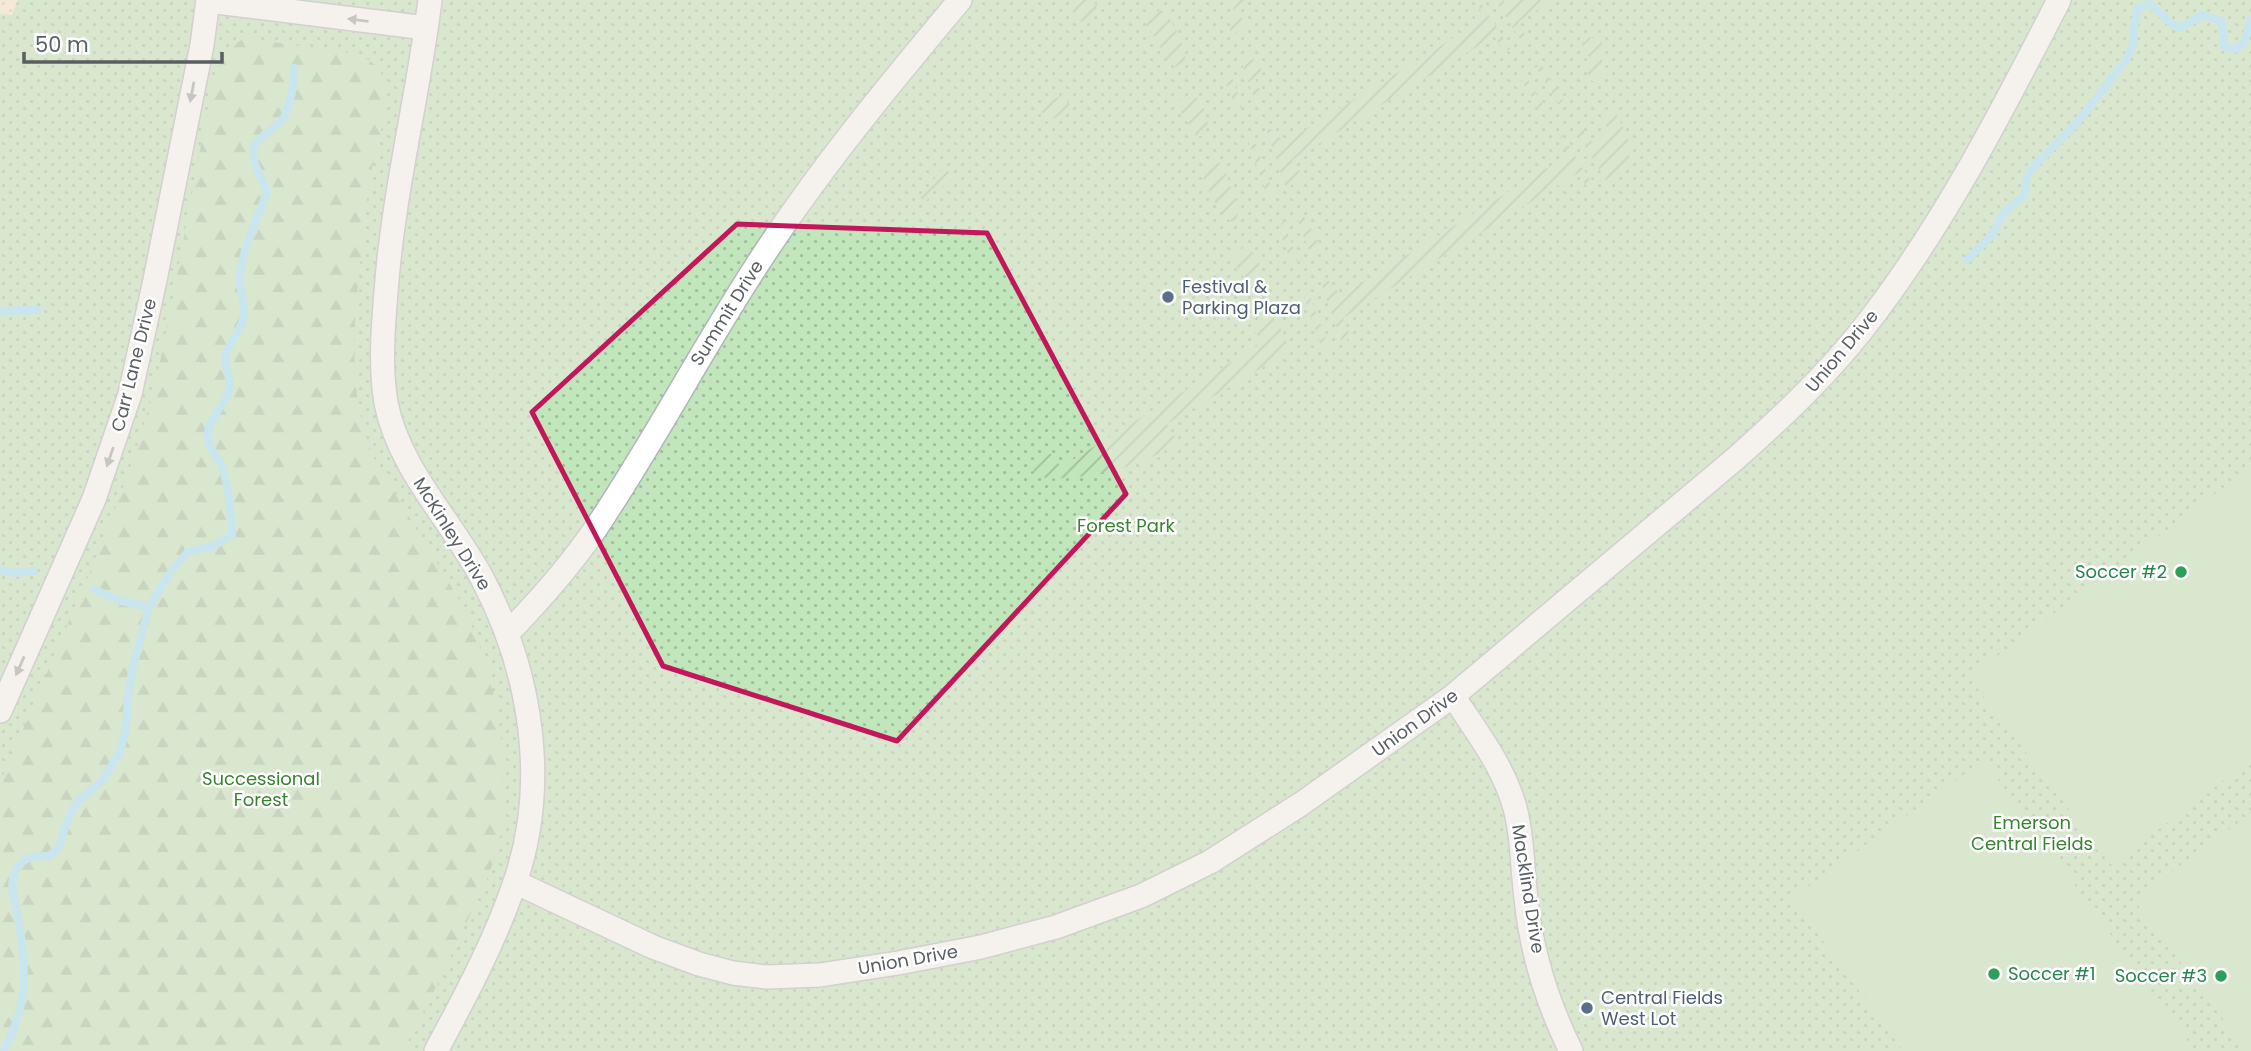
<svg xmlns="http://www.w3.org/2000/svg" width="2251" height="1051" viewBox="0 0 2251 1051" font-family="Poppins,sans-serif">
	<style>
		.grass { fill: url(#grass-dots) }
		.forest { fill: url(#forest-firs) }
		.sand { fill: url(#sand-dots) }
		.garden { fill: url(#garden-furrows) }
		.pitch { fill: #c1e6bb }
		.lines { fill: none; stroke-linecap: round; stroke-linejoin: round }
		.stream { stroke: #9ee2ff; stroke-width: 8 }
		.minor-casing { stroke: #b1b5b9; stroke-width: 26 }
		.minor { stroke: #fff; stroke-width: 23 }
		.oneway { fill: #9b9ea1 }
		.marked { fill: none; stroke: #c2185b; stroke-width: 5; stroke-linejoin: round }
		.service-dot { fill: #5c6f8a; stroke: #fff; stroke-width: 2.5 }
		.leisure-dot { fill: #2e9e5b; stroke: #fff; stroke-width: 2.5 }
		.labels { text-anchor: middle; stroke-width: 5; stroke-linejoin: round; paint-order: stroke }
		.service-label { font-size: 18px; fill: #4e5e75; stroke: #fff; text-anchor: start }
		.street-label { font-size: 18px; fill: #595e62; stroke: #fff }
		.park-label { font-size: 18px; fill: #37832f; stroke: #fff }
		.leisure-label { font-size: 18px; fill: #27864d; stroke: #fff; text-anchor: end }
	</style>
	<defs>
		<pattern id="grass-dots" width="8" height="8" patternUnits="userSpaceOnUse" patternTransform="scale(1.75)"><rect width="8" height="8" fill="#c1e6bb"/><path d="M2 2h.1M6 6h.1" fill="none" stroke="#a0be9b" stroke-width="1.8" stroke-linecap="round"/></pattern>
		<pattern id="forest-firs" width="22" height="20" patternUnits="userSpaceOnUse" patternTransform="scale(1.75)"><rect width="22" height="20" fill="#c1e6bb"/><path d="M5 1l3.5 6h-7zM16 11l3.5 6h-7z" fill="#a0be9b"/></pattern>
		<pattern id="sand-dots" width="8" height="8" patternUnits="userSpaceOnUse" patternTransform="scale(1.75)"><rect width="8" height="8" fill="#fceacc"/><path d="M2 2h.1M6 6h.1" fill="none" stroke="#dacbb2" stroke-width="1.8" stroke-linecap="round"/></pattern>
		<pattern id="garden-furrows" width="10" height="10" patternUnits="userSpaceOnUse" patternTransform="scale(1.75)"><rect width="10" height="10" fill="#c1e6bb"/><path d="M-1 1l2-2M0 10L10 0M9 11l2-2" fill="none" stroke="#a0be9b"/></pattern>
	</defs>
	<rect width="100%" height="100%" fill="#ede8e0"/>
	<rect class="grass" x="0" y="0" width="2251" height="1051"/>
	<path class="forest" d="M249 33 250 39 353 53C366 57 380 65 384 79 391 105 375 152 370 178 366 201 365 224 362 247 354 317 345 396 376 462L466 611 490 673 503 751 504 789 501 833 495 857 487 879 437 985 403 1051H0V783L103 541 135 455 155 386 169 318 212 86C221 60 227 51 249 33Z"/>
	<polygon class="sand" points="0,0 18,0 12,15 0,14"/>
	<g class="garden">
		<circle cx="1085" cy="10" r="12"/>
		<path d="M1233 0H1247L1236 7 1244 22V26L1231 36C1227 23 1237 12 1233 0Z"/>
		<polygon points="1476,0 1479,0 1512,51 1503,49 1494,36 1292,160 1302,175 1302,179 1286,188 1266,129 1274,129 1284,143 1484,19"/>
		<polygon points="1495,0 1503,0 1508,6 1518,0 1553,0 1518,22 1526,36 1523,44"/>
		<path d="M1160 10 1165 12C1174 25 1187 48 1185 64L1175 67 1170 63 1146 24 1147 17Z"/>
		<polygon points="1590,37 1601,41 1602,45 1602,72 1598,81 1592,81 1583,66 1591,61 1582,44"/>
		<polygon points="1249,57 1255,60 1263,72 1254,77 1263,96 1255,101 1241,61"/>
		<polygon points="1542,66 1561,95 1563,100 1559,105 1536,67"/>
		<path d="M1229 68 1242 107 1235 105C1230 93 1221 79 1229 68Z"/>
		<polygon points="1524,74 1525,74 1547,112 1540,110 1521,80"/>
		<polygon points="1063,94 1072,108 1048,122 1040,108"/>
		<path d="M1188 96 1200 99C1205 113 1213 125 1202 136H1196L1178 107 1177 102Z"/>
		<path d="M1605 111 1616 114C1633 146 1639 157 1607 182L1573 127 1582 128 1592 142 1609 131 1601 117Z"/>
		<polygon points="1561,134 1596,189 1587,187 1578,173 1343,318 1351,337 1342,343 1321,283 1329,281 1341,296 1568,155 1560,142"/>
		<polygon points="1253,136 1274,195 1267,194 1265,190 1249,143"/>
		<path d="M1212 162 1220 163 1224 168 1238 209 1237 219 1233 222C1221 217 1198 178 1203 166Z"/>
		<polygon points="945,166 954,179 926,196 928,200 919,198"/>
		<polygon points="1300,215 1304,217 1320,244 1319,252 1311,256 1296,216"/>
		<polygon points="1283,221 1298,261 1290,259 1279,229"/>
		<path d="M1243 248C1258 249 1263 271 1263 284L1258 290H1252L1233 261 1234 255Z"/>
		<polygon points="1308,290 1329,349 1325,349 1321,346 1304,297"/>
		<path d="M1270 315 1278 322 1291 354 1278 355 1273 361 1167 424 1175 438V445C1141 465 1105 476 1065 478 1054 478 1043 480 1034 473 1032 463 1035 459 1043 453L1051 454 1061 467 1262 343 1253 328 1255 324Z"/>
	</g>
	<g class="pitch">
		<polygon points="2251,467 2251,760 2111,865 1969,677"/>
		<polygon points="1984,760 2195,1051 1903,1051 1792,898"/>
		<polygon points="2251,813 2251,1051 2247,1051 2134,900"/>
	</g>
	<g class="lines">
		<g class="stream">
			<path d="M1967 260 1991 236 2005 211 2023 197 2026 190V179L2035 165 2076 124 2126 60 2133 45 2134 27 2138 8 2149 4C2163 13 2164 22 2180 28L2202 15 2222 21 2224 47 2237 49 2245 40 2251 19"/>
			<polyline points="0,311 37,310"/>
			<polyline points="0,570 14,573 34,571"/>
			<polyline points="95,590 121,601 149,607"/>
			<path d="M3 1051C30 1004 26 967 18 916 16 903 10 892 13 879 16 858 32 856 49 856L58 849 69 816 78 801 102 781 120 752 126 729 128 698 132 671 149 607 172 570 188 552 214 546 232 535C231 517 228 484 222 466 219 458 211 451 209 443 203 422 225 406 229 390 232 377 224 370 225 359 227 343 242 332 244 315 245 303 240 291 240 278 242 247 257 221 267 192 263 180 254 167 253 155 252 136 276 131 284 117 292 101 294 85 294 68"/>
		</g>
		<g class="minor-casing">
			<g id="minor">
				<path d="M430 0C418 98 393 193 386 292 383 328 380 367 386 403 399 469 451 520 482 578 531 671 550 784 514 885 494 943 465 997 436 1051"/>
				<polyline points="208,1 426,28"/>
				<path d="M507 634C539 601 570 566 596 528 653 443 701 351 757 265 817 172 888 86 960 0"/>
				<path d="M1453 696C1476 731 1504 767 1515 808 1523 837 1522 868 1526 898 1531 950 1548 1004 1571 1051"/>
				<polyline points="0,711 94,499 130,394 155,280 202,45 208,0"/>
				<path d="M515 882 653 947 699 964 733 973 766 977 820 975 898 963 981 947 1056 927 1141 896 1210 862 1301 804 1453 696 1735 459C1780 419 1824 378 1862 330 1941 230 2001 113 2059 0"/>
			</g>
		</g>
		<use href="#minor" class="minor"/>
	</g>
	<defs><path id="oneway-solid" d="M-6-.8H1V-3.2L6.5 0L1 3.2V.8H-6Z" transform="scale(1.75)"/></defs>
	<g class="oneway">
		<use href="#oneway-solid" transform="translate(358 20) rotate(-173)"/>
		<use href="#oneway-solid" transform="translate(192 92) rotate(101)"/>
		<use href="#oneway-solid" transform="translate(110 457) rotate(109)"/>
		<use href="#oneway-solid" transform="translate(20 666) rotate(114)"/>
	</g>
	<path d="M0 0H2251V1051H0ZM737 224 987 233 1126 494 897 741 663 666 532 412Z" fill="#ede8e0" fill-opacity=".55" fill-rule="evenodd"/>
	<path class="marked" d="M737 224 987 233 1126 494 897 741 663 666 532 412Z"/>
	<g class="service-dot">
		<circle cx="1168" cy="297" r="7"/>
		<circle cx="1587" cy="1008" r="7"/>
	</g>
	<g class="leisure-dot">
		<circle cx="2181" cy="572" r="7"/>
		<circle cx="1994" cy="974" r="7"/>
		<circle cx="2221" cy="976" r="7"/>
	</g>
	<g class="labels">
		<g class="service-label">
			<text x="1182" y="293">Festival &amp;<tspan x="1182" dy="21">Parking Plaza</tspan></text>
			<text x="1601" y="1004">Central Fields<tspan x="1601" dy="21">West Lot</tspan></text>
		</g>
		<g class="street-label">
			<text transform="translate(727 313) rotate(-58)" y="6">Summit Drive</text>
			<text transform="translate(1842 351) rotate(-50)" y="6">Union Drive</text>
			<text transform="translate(134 365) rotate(-76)" y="6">Carr Lane Drive</text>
			<text transform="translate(452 534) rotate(58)" y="6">McKinley Drive</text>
			<text transform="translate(1415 723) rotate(-36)" y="6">Union Drive</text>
			<text transform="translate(1528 889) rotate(81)" y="6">Macklind Drive</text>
			<text transform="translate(908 960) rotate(-10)" y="6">Union Drive</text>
		</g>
		<g class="park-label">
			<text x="1126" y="532">Forest Park</text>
			<text x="261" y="785">Successional<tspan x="261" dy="21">Forest</tspan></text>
			<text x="2032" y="829">Emerson<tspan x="2032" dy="21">Central Fields</tspan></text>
		</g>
		<g class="leisure-label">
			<text x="2167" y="578">Soccer #2</text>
			<text x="2008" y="980" text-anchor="start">Soccer #1</text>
			<text x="2207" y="982">Soccer #3</text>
		</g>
	</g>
	<path d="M24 52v10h198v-10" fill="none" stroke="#595e62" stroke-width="3.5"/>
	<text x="35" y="52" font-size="21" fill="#595e62" stroke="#ffffff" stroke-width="5" paint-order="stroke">50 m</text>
</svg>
